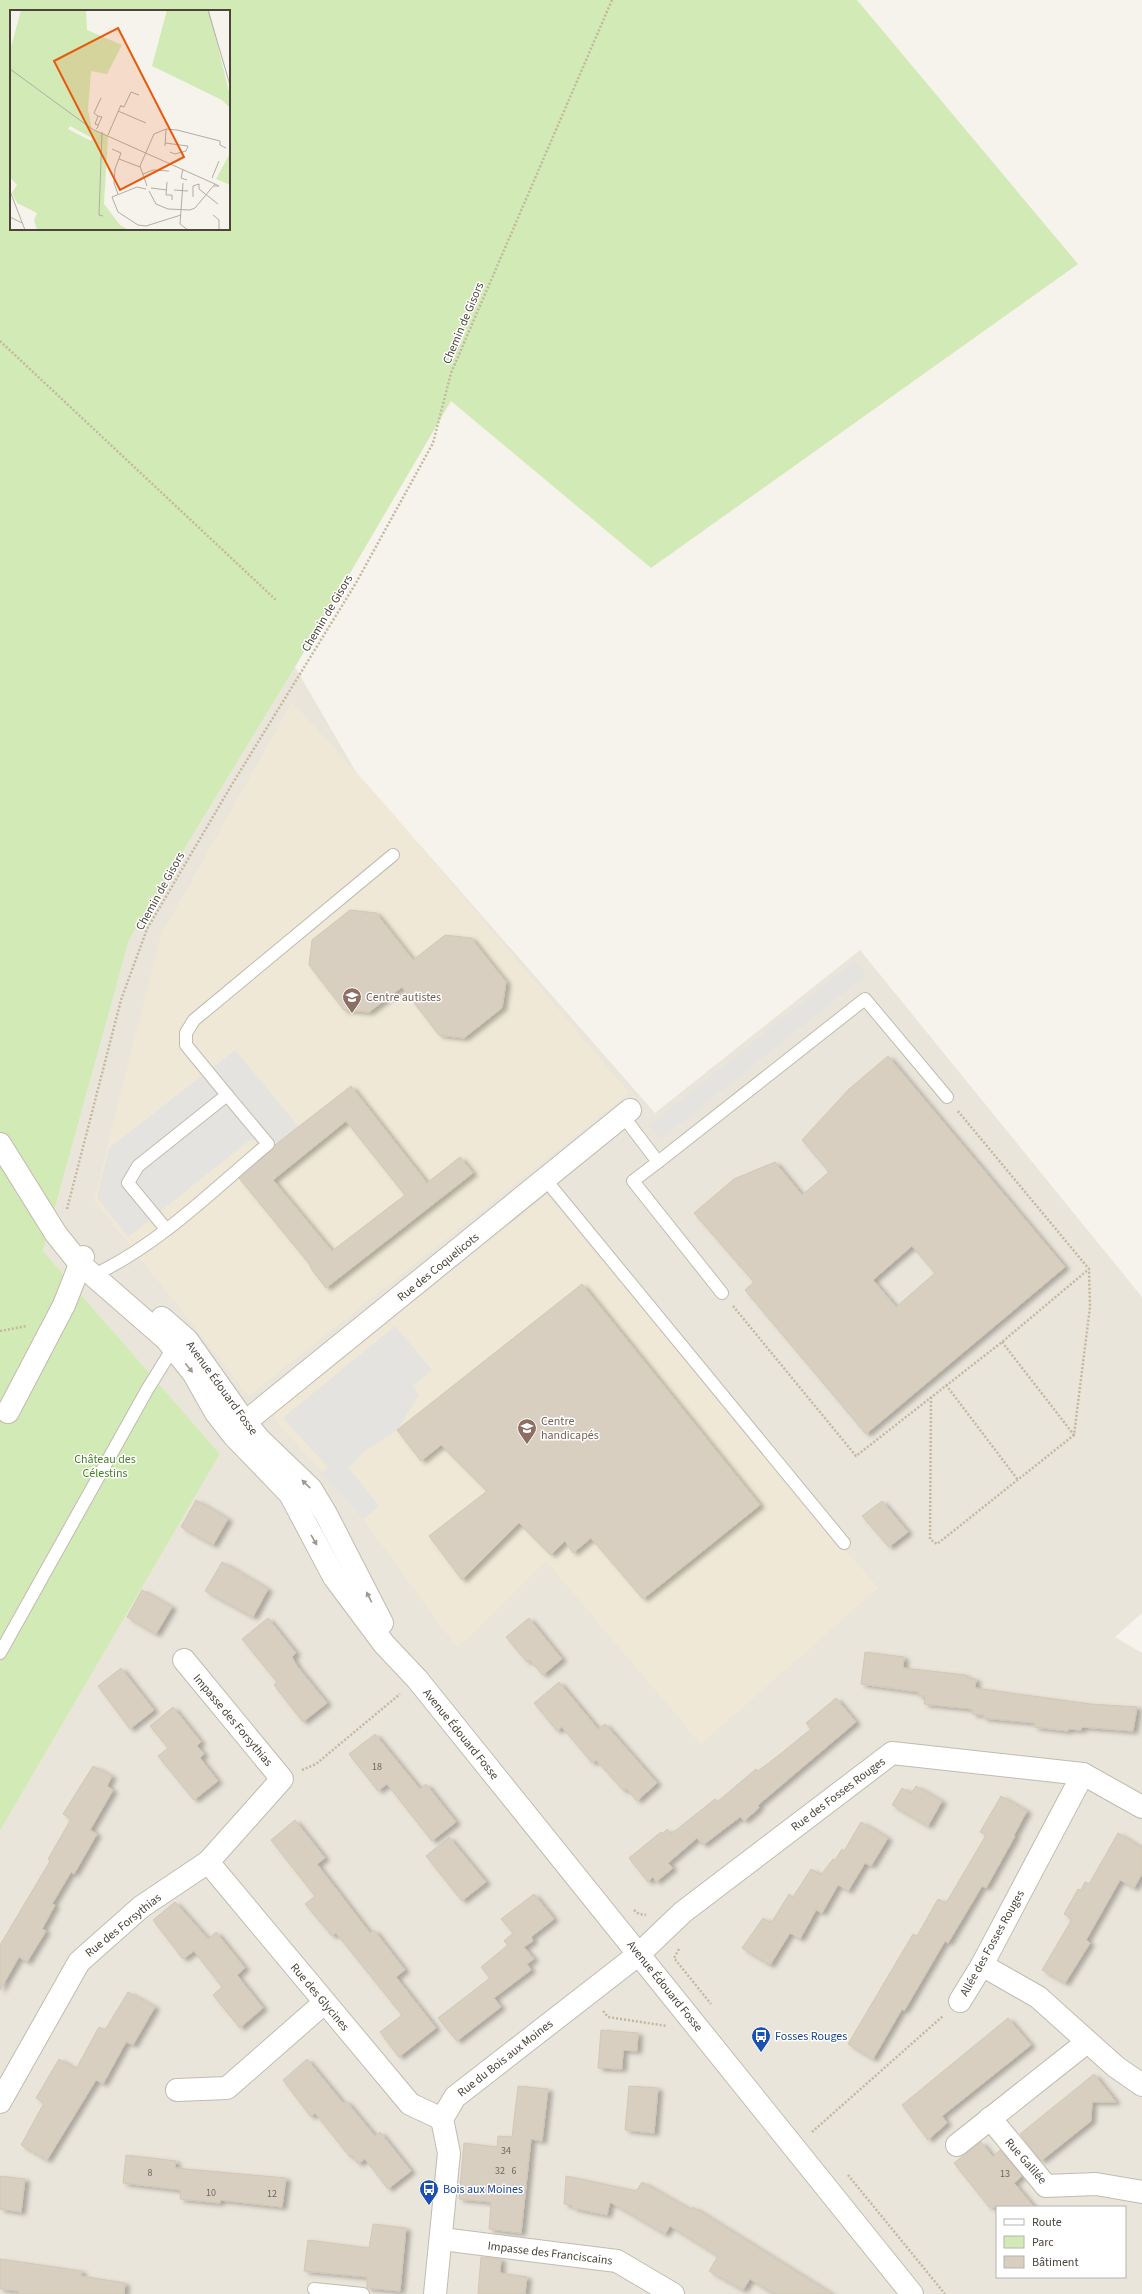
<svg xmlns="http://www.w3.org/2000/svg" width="1142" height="2294" viewBox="0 0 1142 2294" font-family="'Source Sans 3',sans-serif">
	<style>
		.residential { fill: #eae5da; fill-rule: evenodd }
		.education { fill: #efe8d6 }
		.green { fill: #d2eab5; fill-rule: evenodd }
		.parking { fill: #e5e3e0 }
		.building { fill: #d8cfc1; stroke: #d3c7b4; fill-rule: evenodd; filter: url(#shadow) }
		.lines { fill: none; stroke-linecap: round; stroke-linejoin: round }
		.service-casing { stroke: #c2bbae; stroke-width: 14 }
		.minor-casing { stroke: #c2bbae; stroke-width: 24 }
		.path { stroke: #c4b79f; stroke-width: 2.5; stroke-dasharray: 2 2; stroke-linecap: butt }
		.service { stroke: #fff; stroke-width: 12 }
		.minor { stroke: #fff; stroke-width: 22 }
		.oneway { fill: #9c9892 }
		.labels { text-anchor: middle; stroke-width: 3; stroke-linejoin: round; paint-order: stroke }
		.number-label { font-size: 10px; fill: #6e675b }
		.street-label { font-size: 12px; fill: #4b4439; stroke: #fff }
		.education-label { font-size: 12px; fill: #785e54; stroke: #fff; text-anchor: start }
		.park-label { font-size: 12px; fill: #4a7f2a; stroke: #fff }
		.transit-label { font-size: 12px; fill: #164399; stroke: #fff; text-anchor: start }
		.inset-road { fill: none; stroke: #b2ada4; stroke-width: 1 }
		.view { fill: #e8590c; fill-opacity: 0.15; stroke: #e8590c; stroke-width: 2 }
		.inset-edge { fill: none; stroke: #4b4439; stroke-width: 2 }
	</style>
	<defs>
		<filter id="shadow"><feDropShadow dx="4.5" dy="2.5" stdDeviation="2" flood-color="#0004"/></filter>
	</defs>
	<rect width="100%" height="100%" fill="#f6f3ec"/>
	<path class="residential" d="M295 667 356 772 655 1113 860 950 1142 1297V1613L1115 1637 1142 1653V2294H0V1831L220 1454 43 1251 129 940ZM997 2207H1125V2277H997Z"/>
	<g class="education">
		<polygon points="292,702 388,808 629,1093 249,1396 94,1200 161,935"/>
		<polygon points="547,1195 878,1588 701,1744 546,1561 457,1648 363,1519 272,1416"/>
	</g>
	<path class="green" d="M0 0H857L1078 264 651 568 451 401 295 667 129 940 43 1251 220 1454 0 1831ZM11 11H229V229H11Z"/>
	<g class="parking">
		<polygon points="855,960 866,975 661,1139 650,1125"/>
		<polygon points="235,1050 299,1127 280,1142 250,1140 128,1237 97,1197 109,1148"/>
		<polygon points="395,1326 432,1370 412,1386 419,1395 397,1430 365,1451 348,1467 379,1506 363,1519 322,1473 328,1467 283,1418"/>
	</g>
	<g class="building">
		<polygon points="350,910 376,913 413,960 445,935 471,938 506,982 502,1008 464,1038 439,1035 402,987 369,1012 344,1010 309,965 312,940"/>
		<path d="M888 1056 1065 1267 866 1434 745 1290 754 1282 694 1213 734 1179 775 1162 802 1195 829 1172 802 1140 849 1089ZM912 1246 935 1273 896 1307 873 1280Z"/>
		<path d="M351 1086 427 1183 460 1157 473 1173 326 1288 310 1267 311 1266 239 1178 275 1145ZM346 1121 405 1195 332 1251 273 1180Z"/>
		<polygon points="582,1284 760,1505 643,1599 591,1538 573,1553 565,1541 551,1555 519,1523 462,1580 429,1536 487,1491 441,1445 421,1461 397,1430"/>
		<polygon points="196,1500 228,1519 213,1545 181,1527"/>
		<polygon points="882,1501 908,1532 889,1547 862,1516"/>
		<polygon points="222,1562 268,1589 253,1617 205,1591"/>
		<polygon points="142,1590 172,1607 156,1634 127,1617"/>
		<polygon points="268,1618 296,1653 292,1657 297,1666 327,1703 303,1722 274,1685 277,1682 242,1639"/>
		<polygon points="529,1618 562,1659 543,1675 530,1660 527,1662 506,1637"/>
		<polygon points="865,1652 904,1657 903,1668 966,1675 966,1678 976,1679 975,1688 1090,1704 1137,1707 1133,1731 1082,1727 1081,1730 1068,1729 1068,1731 1034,1727 1035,1723 983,1718 984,1715 972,1714 972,1709 924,1704 925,1696 918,1696 919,1692 861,1684"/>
		<polygon points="121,1668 154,1710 130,1729 98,1686"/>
		<polygon points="559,1682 598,1729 605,1724 657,1783 637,1801 626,1788 624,1791 596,1760 592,1763 562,1727 557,1731 534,1703"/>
		<polygon points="836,1698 856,1722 758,1805 759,1808 744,1821 740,1817 703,1845 697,1838 668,1863 673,1868 656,1882 653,1877 648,1882 629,1858 661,1832 662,1834 667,1829 671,1834 715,1799 717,1802 756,1769 758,1771 779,1755 811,1729 806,1723"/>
		<polygon points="173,1707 201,1742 197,1746 204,1754 200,1758 218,1781 194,1800 158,1756 168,1748 150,1726"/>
		<polygon points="375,1734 420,1789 426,1784 456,1822 432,1841 387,1784 378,1791 349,1754"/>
		<polygon points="93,1766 112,1776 107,1786 113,1790 90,1830 97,1834 74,1874 71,1872 52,1904 55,1905 42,1929 46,1931 27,1962 19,1957 0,1990 0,1945 50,1861 48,1859 71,1819 63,1814"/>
		<polygon points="916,1786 942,1801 928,1826 892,1805 902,1788 911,1793"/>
		<polygon points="1001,1796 1027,1811 1014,1835 1015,1836 986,1888 982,1886 948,1943 945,1941 904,2011 902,2009 873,2059 848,2044 913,1934 917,1936 938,1899 946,1903 986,1835 980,1832"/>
		<polygon points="295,1820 325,1858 317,1864 370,1933 374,1930 405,1970 396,1977 436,2028 399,2057 380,2032 402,2015 336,1933 332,1936 305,1904 315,1896 271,1840"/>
		<polygon points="861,1822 888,1838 871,1866 865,1863 848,1891 838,1885 822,1913 816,1910 800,1939 790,1933 770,1965 742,1948 763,1918 771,1923 789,1894 793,1897 811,1869 821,1875 833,1859 835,1860 842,1849 844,1851"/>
		<polygon points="1118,1833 1142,1848 1142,1874 1134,1888 1120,1880 1086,1940 1090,1943 1065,1983 1042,1970 1072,1919 1064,1914 1078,1889 1081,1890 1085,1882 1089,1884"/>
		<polygon points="449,1837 486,1882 462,1901 426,1856"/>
		<polygon points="534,1894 554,1919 531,1937 533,1941 524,1947 534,1959 527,1964 531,1970 494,1998 501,2007 457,2041 438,2018 490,1978 481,1967 508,1945 504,1941 513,1933 501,1919"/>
		<polygon points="175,1902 208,1939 216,1932 245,1968 237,1975 263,2008 240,2028 213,1995 222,1987 194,1951 183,1959 153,1920"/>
		<polygon points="128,1992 155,2007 133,2045 126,2042 103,2084 96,2080 47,2160 21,2145 44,2103 36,2098 59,2059 76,2069 99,2027 105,2030"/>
		<polygon points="1008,2018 1031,2045 942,2116 947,2123 928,2140 902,2105"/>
		<polygon points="601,2030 638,2033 637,2051 623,2050 622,2069 598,2068"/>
		<polygon points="307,2059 343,2103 346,2101 375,2136 380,2132 411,2171 388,2189 365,2159 358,2164 352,2155 350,2157 315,2113 311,2117 283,2080"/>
		<polygon points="1094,2074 1116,2102 1092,2102 1091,2121 1041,2161 1020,2134"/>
		<polygon points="518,2086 548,2089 542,2141 531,2139 521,2233 489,2229 491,2202 459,2199 464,2143 497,2147 498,2136 512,2137"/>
		<polygon points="629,2086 658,2088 654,2133 625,2130"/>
		<polygon points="981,2142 993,2157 1000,2150 1022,2176 1014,2183 1034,2207 989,2207 954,2163"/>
		<polygon points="126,2155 176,2161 175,2168 286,2178 282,2207 220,2200 220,2203 180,2199 181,2190 123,2183"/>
		<polygon points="0,2176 25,2179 21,2212 0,2209"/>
		<polygon points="566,2176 636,2191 642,2182 691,2210 693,2207 832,2294 774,2294 750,2279 743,2290 709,2271 718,2256 670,2226 665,2234 610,2202 607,2215 573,2208 573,2206 564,2204"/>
		<polygon points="373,2224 406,2228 400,2291 367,2288 367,2277 304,2271 308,2240 369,2248"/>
		<polygon points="481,2257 501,2259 500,2273 527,2277 525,2294 478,2294"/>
		<polygon points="0,2259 82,2271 81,2276 125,2283 124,2294 19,2294 19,2291 0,2289"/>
	</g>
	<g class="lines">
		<g class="service-casing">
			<g id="service">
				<polyline points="227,1095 186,1045 186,1033 194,1020 393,855"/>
				<polyline points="623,1116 658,1162 865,999 947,1097"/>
				<polyline points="658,1162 633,1181 722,1293"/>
				<polyline points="545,1179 844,1543"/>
				<path d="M102 1271C164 1240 215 1188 268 1144L227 1095 138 1166 128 1183 166 1229"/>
				<polyline points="0,1653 147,1390 173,1348"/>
				<polyline points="314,2289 363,2294"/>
			</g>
		</g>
		<g class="minor-casing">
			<g id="minor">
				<polyline points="0,1144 56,1234 80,1264 166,1339 194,1374 216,1413 234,1436 290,1494 334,1577 384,1644 417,1679 912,2294"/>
				<polyline points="162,1318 187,1340 245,1422 260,1440 311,1489 326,1514 382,1623"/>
				<polyline points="8,1412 64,1305 83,1257"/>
				<polyline points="233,1432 630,1110"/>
				<polyline points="208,1862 410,2104 442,2119"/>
				<polyline points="982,1965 1038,1997 1116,2067 1142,2085"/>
				<polyline points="960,2001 982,1965 1083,1774"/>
				<polyline points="177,2090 227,2088 324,2003"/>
				<polyline points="0,2102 79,1962 141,1907 208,1862 282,1779 184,1660"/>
				<polyline points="990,2118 1046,2186 1096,2184 1142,2192"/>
				<polyline points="957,2145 1087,2042"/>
				<polyline points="442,2239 617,2261 673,2294"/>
				<polyline points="435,2294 449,2153 442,2119 455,2097 639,1954 683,1912 892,1753 1083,1774 1142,1807"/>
			</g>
		</g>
		<g class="path">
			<polyline points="0,341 276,600"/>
			<polyline points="67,1209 121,1000 147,929 231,786 356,583 433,443 451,373 612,0"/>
			<polyline points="733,1306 856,1456 1002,1342 1089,1269 957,1110"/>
			<polyline points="0,1331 27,1326"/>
			<polyline points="1002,1342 1074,1435"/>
			<polyline points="946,1385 1018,1480"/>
			<polyline points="931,1397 930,1539 937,1544 1074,1435 1090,1307 1089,1270"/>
			<polyline points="302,1770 316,1764 400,1694"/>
			<polyline points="634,1910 639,1914 646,1915"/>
			<polyline points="679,1949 674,1958 711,2004"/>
			<polyline points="603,2011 608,2017 667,2026"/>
			<polyline points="812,2132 943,2016"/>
			<polyline points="848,2175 945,2294"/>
		</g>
		<use href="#service" class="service"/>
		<use href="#minor" class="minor"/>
	</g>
	<defs><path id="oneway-solid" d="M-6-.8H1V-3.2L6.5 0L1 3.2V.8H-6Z"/></defs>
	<g class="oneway">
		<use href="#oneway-solid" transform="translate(189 1368) rotate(52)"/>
		<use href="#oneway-solid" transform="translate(306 1484) rotate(-136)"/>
		<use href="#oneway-solid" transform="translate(314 1540) rotate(60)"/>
		<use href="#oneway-solid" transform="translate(369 1597) rotate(-117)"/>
	</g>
	<defs>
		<g id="school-pin" transform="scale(1)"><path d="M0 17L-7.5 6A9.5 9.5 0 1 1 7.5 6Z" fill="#8d6e63" stroke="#fff"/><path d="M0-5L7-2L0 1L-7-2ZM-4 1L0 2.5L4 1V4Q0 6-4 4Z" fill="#fff"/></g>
		<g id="bus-pin" transform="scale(1)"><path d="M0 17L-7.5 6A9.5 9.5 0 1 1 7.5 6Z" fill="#1a4fb4" stroke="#fff"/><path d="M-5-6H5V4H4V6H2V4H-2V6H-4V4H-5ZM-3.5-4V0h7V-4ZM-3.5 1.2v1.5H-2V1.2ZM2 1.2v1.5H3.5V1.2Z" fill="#fff"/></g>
	</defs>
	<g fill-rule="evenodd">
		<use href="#school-pin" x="352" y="997"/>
		<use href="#school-pin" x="527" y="1428"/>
		<use href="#bus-pin" x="761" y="2036"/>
		<use href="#bus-pin" x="429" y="2189"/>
	</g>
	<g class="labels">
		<g class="number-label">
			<text x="377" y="1770">18</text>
			<text x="506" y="2154">34</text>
			<text x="500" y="2174">32</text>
			<text x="514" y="2174">6</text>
			<text x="150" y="2176">8</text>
			<text x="1005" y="2177">13</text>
			<text x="211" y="2196">10</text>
			<text x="272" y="2197">12</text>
		</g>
		<g class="street-label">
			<text transform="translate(463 323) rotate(-67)" y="4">Chemin de Gisors</text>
			<text transform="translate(327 613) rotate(-59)" y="4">Chemin de Gisors</text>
			<text transform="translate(160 891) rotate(-61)" y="4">Chemin de Gisors</text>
			<text transform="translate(438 1267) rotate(-39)" y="4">Rue des Coquelicots</text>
			<text transform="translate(222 1388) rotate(54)" y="4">Avenue Édouard Fosse</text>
			<text transform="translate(233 1720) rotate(50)" y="4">Impasse des Forsythias</text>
			<text transform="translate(461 1734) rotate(51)" y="4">Avenue Édouard Fosse</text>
			<text transform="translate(838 1794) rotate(-37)" y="4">Rue des Fosses Rouges</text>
			<text transform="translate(123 1925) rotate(-39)" y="4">Rue des Forsythias</text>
			<text transform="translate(992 1943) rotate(-61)" y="4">Allée des Fosses Rouges</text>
			<text transform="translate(665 1986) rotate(51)" y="4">Avenue Édouard Fosse</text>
			<text transform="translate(320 1997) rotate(50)" y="4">Rue des Glycines</text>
			<text transform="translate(505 2058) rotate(-38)" y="4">Rue du Bois aux Moines</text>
			<text transform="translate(1026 2161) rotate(49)" y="4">Rue Galilée</text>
			<text transform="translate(550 2253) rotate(7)" y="4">Impasse des Franciscains</text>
		</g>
		<g class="education-label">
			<text x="366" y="1001">Centre autistes</text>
			<text x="541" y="1425">Centre<tspan x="541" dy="14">handicapés</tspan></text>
		</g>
		<g class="park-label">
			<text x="105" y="1463">Château des<tspan x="105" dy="14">Célestins</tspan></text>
		</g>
		<g class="transit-label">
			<text x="775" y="2040">Fosses Rouges</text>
			<text x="443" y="2193">Bois aux Moines</text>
		</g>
	</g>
	<g transform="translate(10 10)">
		<rect width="220" height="220" fill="#f6f3ec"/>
		<path d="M11 0H76L77 20 112 35 97 64 81 61 78 100 82 120 98 126 94 194 110 215 119 220H27L24 210 27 203 7 193 2 183 7 175 0 167V41ZM60 116 82 128 81 131 58 119ZM157 0H199L220 86V98L212 90 142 56ZM220 143V175L206 169Z" fill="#d2eab5" fill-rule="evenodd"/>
		<path class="inset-road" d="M198 0 220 75M0 59 82 119 205 174M111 96 114 97 121 82 129 85M108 101 136 113M88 106 84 103 91 88M86 119 88 117V115L92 107 88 106 85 114 88 115M92 122 89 205 93 206M98 125 111 95M155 133 178 136 176 141 165 144 160 142M155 136 156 119M102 139 111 143 105 159 104 173 108 184M109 149 130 157M173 159 171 168 177 170M133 164 143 160 159 161M202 168 209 151M157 172 156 185H162V190M173 173 170 214 178 220M137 176 130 156 144 124 156 119 167 120 210 131V135L216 138M141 178 157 180M136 179 127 177 102 187 108 202 128 215 136 216 171 205M164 180 178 181M0 181 15 220M139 181 146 194 158 199 180 200 185 198 205 174 209 176H204M183 187V176L189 174V179L208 194M203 205 209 210V220M0 207 12 213"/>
		<path class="view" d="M108 18 174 147 110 180 44 51Z"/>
		<rect width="220" height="220" class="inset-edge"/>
	</g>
	<rect x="996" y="2206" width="130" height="72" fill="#ffffff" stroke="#b7b4b0"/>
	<rect x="1004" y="2219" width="20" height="6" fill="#ffffff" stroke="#b7b4b0"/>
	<text x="1032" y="2226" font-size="12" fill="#4b4439">Route</text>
	<rect x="1004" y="2236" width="20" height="12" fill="#d2eab5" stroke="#b7b4b0"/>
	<text x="1032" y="2246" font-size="12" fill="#4b4439">Parc</text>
	<rect x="1004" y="2256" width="20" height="12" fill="#d8cfc1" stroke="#b7b4b0"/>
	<text x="1032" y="2266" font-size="12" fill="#4b4439">Bâtiment</text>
</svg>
